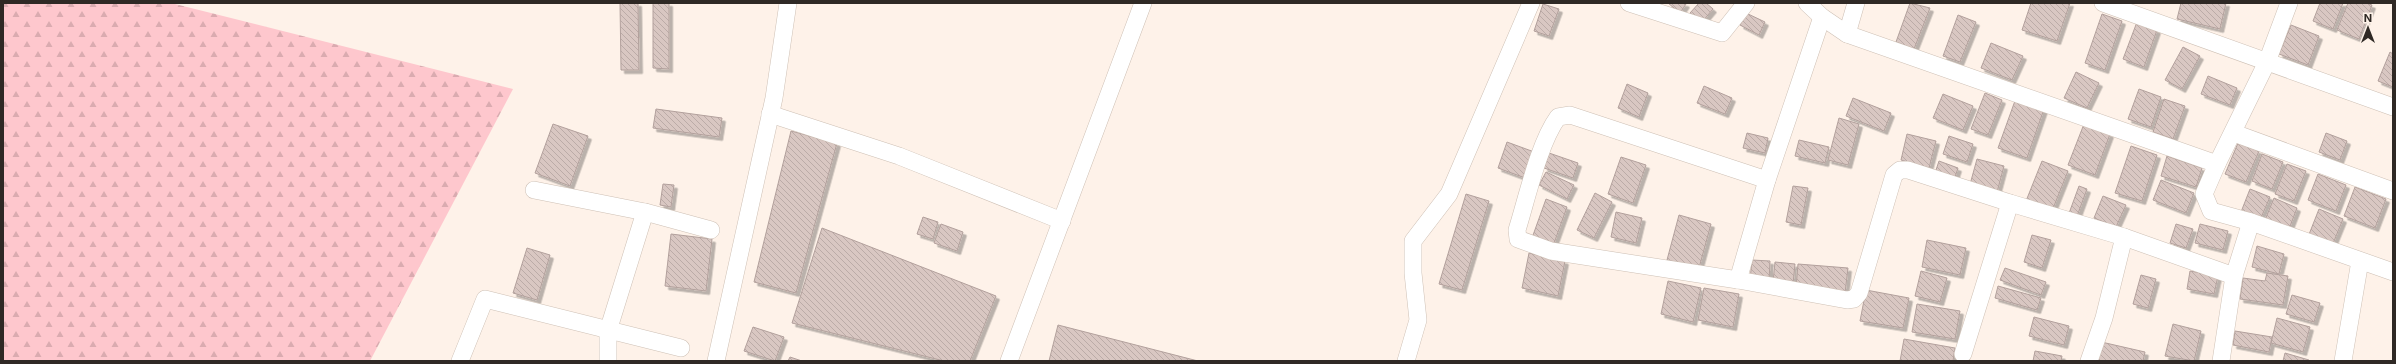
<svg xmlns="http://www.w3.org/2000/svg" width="2396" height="364" viewBox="0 0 2396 364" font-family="Inter,sans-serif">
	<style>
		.forest { fill: url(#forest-firs) }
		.building { fill: url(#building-back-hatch); stroke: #b2a09c; filter: url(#shadow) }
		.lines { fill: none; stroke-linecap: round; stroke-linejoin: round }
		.minor-casing { stroke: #cec0b5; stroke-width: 18 }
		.minor { stroke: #fff; stroke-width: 17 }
	</style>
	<defs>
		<pattern id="forest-firs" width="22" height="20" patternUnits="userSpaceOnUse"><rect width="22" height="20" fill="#fec7cd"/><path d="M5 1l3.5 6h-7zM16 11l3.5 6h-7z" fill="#daabb0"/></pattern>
		<pattern id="building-back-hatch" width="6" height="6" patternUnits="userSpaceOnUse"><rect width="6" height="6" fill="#d9c7c2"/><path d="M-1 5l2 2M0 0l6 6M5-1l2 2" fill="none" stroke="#bbaba7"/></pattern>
		<filter id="shadow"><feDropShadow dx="3.5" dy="3.5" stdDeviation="0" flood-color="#0004"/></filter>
	</defs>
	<rect width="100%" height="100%" fill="#fef2e9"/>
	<polygon class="forest" points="3,3 171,3 513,89 370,361 3,361"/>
	<g class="building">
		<polygon points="620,3 638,3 639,70 621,70"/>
		<polygon points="653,3 669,3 669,69 653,68"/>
		<polygon points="1668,3 1684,3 1686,4 1680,13"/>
		<polygon points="1699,3 1706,3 1713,9 1702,22 1690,13"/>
		<polygon points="1910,3 1930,8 1914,49 1896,42"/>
		<polygon points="2031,3 2070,3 2057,41 2022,30"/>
		<polygon points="2181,3 2226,3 2220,29 2177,19"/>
		<polygon points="2320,3 2343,3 2333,29 2313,21"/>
		<polygon points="2348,3 2366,3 2372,5 2359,39 2337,30"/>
		<polygon points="1543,4 1559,9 1549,36 1534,31"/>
		<polygon points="1746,13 1765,22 1759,35 1740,25"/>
		<polygon points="2102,14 2122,21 2105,70 2085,63"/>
		<polygon points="1958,15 1976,22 1960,62 1943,56"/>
		<polygon points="2137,22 2157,30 2144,67 2123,59"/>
		<polygon points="2291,25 2319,36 2308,65 2279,54"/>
		<polygon points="1991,43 2023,56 2012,80 1981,68"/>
		<polygon points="2183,47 2200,56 2182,89 2165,80"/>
		<polygon points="2390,52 2393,54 2393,87 2378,81"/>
		<polygon points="2076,72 2099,83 2087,108 2064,98"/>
		<polygon points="2208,76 2237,88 2230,105 2201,94"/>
		<polygon points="1627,84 1648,93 1639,117 1618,108"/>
		<polygon points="1704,86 1732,98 1725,114 1697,103"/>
		<polygon points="2139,89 2161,97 2151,127 2128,119"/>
		<polygon points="1985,93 2002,100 1988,135 1971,129"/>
		<polygon points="1943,94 1973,106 1963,130 1933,118"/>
		<polygon points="1853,98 1891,113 1884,131 1846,116"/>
		<polygon points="2016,98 2044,109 2027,158 1998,148"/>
		<polygon points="2164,99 2185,106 2173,139 2153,132"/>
		<polygon points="656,109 722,118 719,137 653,128"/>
		<polygon points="1839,118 1859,124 1848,165 1828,160"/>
		<polygon points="553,124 588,136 570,186 535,173"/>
		<polygon points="2084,124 2110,134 2095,175 2068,165"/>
		<polygon points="791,131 837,143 796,293 754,282"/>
		<polygon points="1747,133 1768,138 1765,153 1743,148"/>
		<polygon points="2326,133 2347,141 2340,160 2319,152"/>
		<polygon points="1907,134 1936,141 1929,168 1901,160"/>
		<polygon points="1949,136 1973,144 1967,162 1943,154"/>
		<polygon points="1799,140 1829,147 1825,163 1795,156"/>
		<polygon points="1507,142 1537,153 1528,179 1498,168"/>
		<polygon points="2238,143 2259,151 2246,182 2225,174"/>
		<polygon points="2131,146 2157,155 2142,201 2115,193"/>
		<polygon points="1549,153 1578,163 1573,178 1544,168"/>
		<polygon points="2262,154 2283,162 2272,189 2252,181"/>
		<polygon points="2167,156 2202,168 2196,187 2161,176"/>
		<polygon points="1621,157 1646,165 1633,203 1608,194"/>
		<polygon points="1977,159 2004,166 1996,196 1969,188"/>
		<polygon points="1939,161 1958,168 1953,183 1934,176"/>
		<polygon points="2042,161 2068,171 2052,211 2026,201"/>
		<polygon points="2287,164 2306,171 2294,201 2275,194"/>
		<polygon points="1546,172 1574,185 1567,199 1539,185"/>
		<polygon points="2318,174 2346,185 2336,211 2308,200"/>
		<polygon points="2161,180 2194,193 2186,213 2153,200"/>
		<polygon points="663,184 674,185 671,207 660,205"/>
		<polygon points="1793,186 1808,188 1801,225 1786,222"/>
		<polygon points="2079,186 2087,189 2076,219 2068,216"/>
		<polygon points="2355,187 2386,199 2375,228 2344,216"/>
		<polygon points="2250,189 2270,197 2260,220 2241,212"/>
		<polygon points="1595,193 1612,202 1594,238 1577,230"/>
		<polygon points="1466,194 1489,201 1462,290 1439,284"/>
		<polygon points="2103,196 2126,205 2116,227 2094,218"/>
		<polygon points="2274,198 2297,208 2289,229 2265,220"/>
		<polygon points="1546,199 1567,207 1553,246 1532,238"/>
		<polygon points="2319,209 2343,219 2332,246 2308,237"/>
		<polygon points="1616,212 1642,218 1636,243 1611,237"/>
		<polygon points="1679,215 1711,224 1699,268 1667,260"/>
		<polygon points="923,217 938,222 933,239 917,234"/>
		<polygon points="941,224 963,232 957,251 934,243"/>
		<polygon points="2176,224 2193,229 2186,248 2170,243"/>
		<polygon points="2200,224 2228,231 2223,250 2195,243"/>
		<polygon points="822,228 996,296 970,361 944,361 792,323"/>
		<polygon points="671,234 712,239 706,291 665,286"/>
		<polygon points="2032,235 2051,240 2042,268 2024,262"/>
		<polygon points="1927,240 1966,248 1960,275 1922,267"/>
		<polygon points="2257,246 2284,254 2279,274 2252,267"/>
		<polygon points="527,248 550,255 537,300 513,293"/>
		<polygon points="1529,253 1565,261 1558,296 1522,288"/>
		<polygon points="1752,260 1770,261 1769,282 1750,280"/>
		<polygon points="1775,262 1795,264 1793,284 1773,282"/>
		<polygon points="1798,264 1848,268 1845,293 1796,288"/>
		<polygon points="2005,268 2046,282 2041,295 2000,280"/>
		<polygon points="1921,271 1947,278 1940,302 1915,296"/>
		<polygon points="2190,271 2218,276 2214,294 2187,289"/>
		<polygon points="2267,273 2288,276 2283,305 2240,299 2243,278 2265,281"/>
		<polygon points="2141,275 2156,279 2148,308 2133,304"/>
		<polygon points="1668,281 1701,288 1693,322 1661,314"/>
		<polygon points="1998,286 2041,298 2037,310 1995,298"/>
		<polygon points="1704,288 1739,294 1733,327 1698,320"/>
		<polygon points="1866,290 1909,298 1903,328 1860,321"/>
		<polygon points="2292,295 2320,303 2314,322 2286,314"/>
		<polygon points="1917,304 1960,311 1955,339 1912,332"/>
		<polygon points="2034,317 2069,326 2064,345 2029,336"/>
		<polygon points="2277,318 2310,327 2303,352 2271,343"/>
		<polygon points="2173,324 2201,331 2194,361 2165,356"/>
		<polygon points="1058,325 1198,361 1049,361"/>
		<polygon points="753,327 784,337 775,361 744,351"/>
		<polygon points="2235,331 2272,337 2269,352 2233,345"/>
		<polygon points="1904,339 1955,348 1953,361 1900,361"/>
		<polygon points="2097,341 2145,352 2143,361 2093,361"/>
		<polygon points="2035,351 2062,356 2061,361 2033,361"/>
		<polygon points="2285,353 2309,360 2308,361 2283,361"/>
		<polygon points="790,357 802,361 788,361"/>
	</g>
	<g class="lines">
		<g class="minor-casing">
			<g id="minor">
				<polyline points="1629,3 1722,33 1746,3"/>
				<polyline points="1807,3 1822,17 1847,34 2217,164 2204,194 2211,211 2251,222 2393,272"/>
				<polyline points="2103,3 2393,107"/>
				<polyline points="1847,34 1856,3"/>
				<polyline points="770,114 899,156 1062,221"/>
				<polyline points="2234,133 2393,191"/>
				<polyline points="2217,164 2267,62 2289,3"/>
				<path d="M1767 180 1570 115 1558 117C1539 143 1527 198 1517 230L1518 239 1551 251 1738 280 1847 300 1854 299 1859 293 1894 175 1900 170H1908L2010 203 2124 237"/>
				<polyline points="534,190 645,212 711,230"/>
				<polyline points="1738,280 1767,180 1822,17"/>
				<polyline points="1963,354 2010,203"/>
				<polyline points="460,361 485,299 681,348"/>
				<polyline points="608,361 608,331 645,212"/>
				<polyline points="716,361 774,98 788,3"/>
				<polyline points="1009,361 1143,3"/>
				<polyline points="1406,361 1418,320 1413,273 1413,241 1449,194 1531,3"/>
				<polyline points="2089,361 2104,318 2124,237 2234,276 2251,222"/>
				<polyline points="2221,361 2234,276"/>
				<polyline points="2343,361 2360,261"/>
			</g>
		</g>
		<use href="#minor" class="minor"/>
	</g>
	<rect width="2396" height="364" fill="none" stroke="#2f2925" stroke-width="8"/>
	<g transform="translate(2368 28)" stroke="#fef2e9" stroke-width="3" paint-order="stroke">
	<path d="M0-3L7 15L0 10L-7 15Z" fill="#2f2925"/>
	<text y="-6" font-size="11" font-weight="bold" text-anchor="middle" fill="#2f2925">N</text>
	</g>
</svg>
